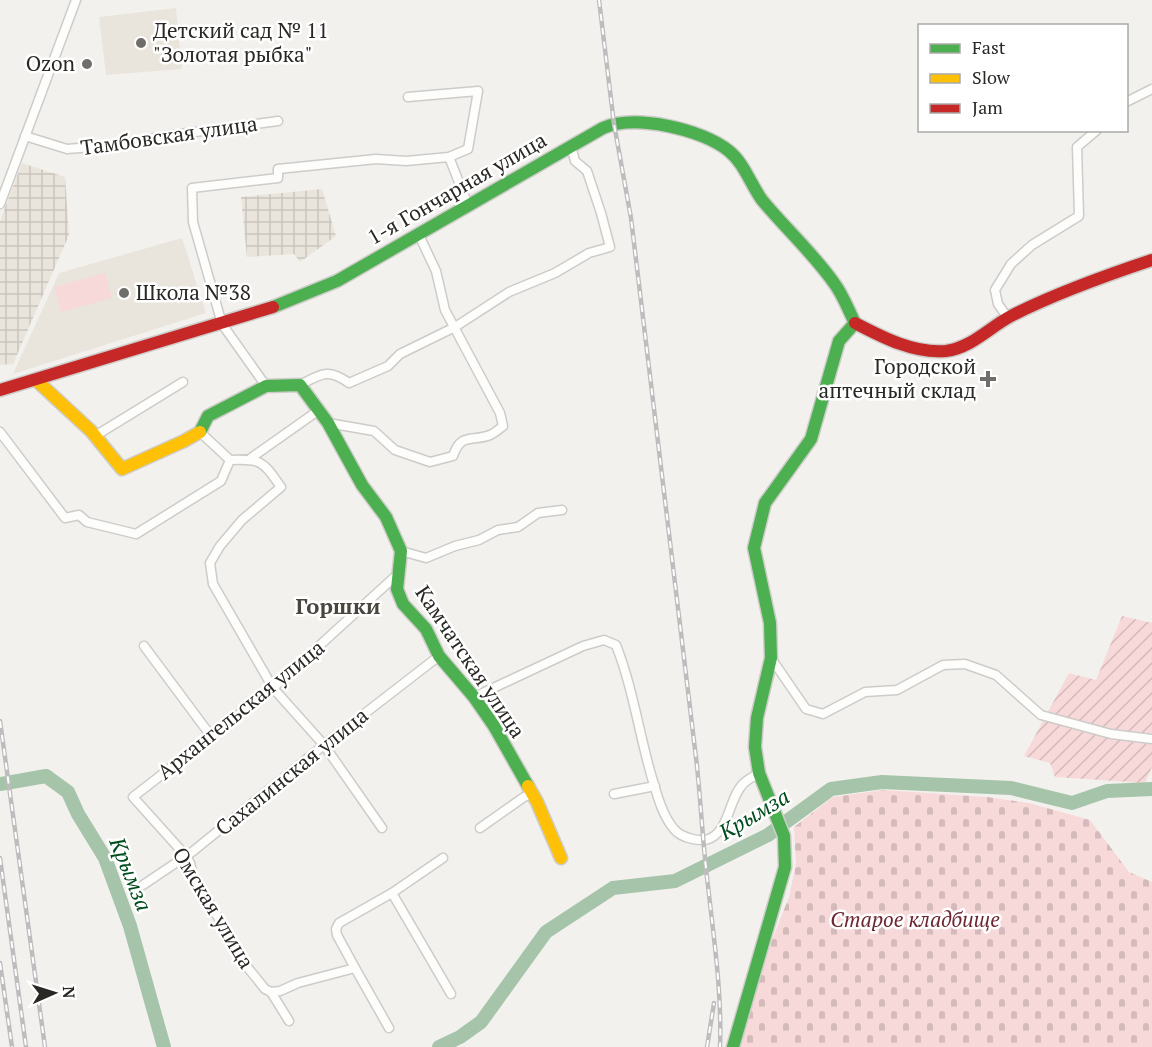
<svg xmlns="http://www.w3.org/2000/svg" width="1152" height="1047" viewBox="0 0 1152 1047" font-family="'PT Serif',serif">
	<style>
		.built { fill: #eae5dc }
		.industrial { fill: url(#industrial-grid) }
		.green { fill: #f7d9d9 }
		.cemetery { fill: url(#cemetery-stones) }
		.garden { fill: url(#garden-furrows) }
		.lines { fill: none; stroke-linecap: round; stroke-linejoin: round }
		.river { stroke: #a5c4a9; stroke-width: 14 }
		.street-casing { stroke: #cdccc9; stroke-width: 11 }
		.fast-casing { stroke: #cdccc9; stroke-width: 15 }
		.slow-casing { stroke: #cdccc9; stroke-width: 15 }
		.jam-casing { stroke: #cdccc9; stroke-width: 15 }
		.street { stroke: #fdfdfc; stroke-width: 8 }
		.fast { stroke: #4caf50; stroke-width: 12 }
		.slow { stroke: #ffc107; stroke-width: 12 }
		.jam { stroke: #c62828; stroke-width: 12 }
		.rail-casing { stroke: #bdbdbd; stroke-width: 4.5 }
		.rail { stroke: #fff; stroke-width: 2; stroke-dasharray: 7; stroke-linecap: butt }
		.poi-dot { fill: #706e6b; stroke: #fff; stroke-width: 2 }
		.labels { text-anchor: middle; stroke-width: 5; stroke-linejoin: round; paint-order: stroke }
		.poi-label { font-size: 21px; fill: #292825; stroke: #fff; text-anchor: start }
		.street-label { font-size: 21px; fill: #292825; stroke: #fff }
		.park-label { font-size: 21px; font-style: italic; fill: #6d2630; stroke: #fff }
		.neighbourhood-label { font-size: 22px; font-weight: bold; fill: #494640; stroke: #fff }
		.water-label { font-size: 22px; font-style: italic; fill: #004c1d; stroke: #fff }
	</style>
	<defs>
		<pattern id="industrial-grid" width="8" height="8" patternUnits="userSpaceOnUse" patternTransform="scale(1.5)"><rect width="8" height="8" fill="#eae5dc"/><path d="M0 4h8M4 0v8" fill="none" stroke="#c9c4bd"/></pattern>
		<pattern id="cemetery-stones" width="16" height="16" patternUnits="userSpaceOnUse" patternTransform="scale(1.5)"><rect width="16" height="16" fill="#f7d9d9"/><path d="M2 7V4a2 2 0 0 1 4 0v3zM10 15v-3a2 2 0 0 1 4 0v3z" fill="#d4baba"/></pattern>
		<pattern id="garden-furrows" width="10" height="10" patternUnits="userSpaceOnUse" patternTransform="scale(1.5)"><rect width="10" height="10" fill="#f7d9d9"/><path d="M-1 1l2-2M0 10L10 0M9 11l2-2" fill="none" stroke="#d4baba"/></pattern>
	</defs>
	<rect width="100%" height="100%" fill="#f3f1ee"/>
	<g class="built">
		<polygon points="176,8 182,69 106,75 99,17"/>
		<polygon points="182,238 206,313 13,374 59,273"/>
	</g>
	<g class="industrial">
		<polygon points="22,163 65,177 69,235 16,357 14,364 0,365 0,221"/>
		<polygon points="322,189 336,236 300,262 294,254 247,257 241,197"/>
	</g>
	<polygon class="green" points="105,273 112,298 61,312 54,287"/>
	<polygon class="cemetery" points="883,790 987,797 1029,803 1090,820 1129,872 1152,882 1152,1047 739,1047 772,940 789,897 796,864 794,827 833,797"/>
	<polygon class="garden" points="1122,616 1152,623 1152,767 1145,783 1055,777 1050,763 1024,756 1069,673 1096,680"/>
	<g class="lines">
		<g class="river">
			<polyline points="0,784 46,776 68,792 78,814 105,858 130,926 164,1047"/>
			<polyline points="439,1047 460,1037 481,1022 546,932 613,888 675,881 768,835 831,789 882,782 1011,788 1072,803 1107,791 1152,789"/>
		</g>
		<g class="street-casing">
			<g id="street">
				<polyline points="1126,102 1152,89"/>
				<polyline points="25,136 67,149 118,145 165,136 278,121"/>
				<polyline points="449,157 468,205"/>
				<polyline points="0,204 76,0"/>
				<polyline points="1008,318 998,304 995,290 1011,264 1032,245 1079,216 1077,147 1097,130"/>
				<path d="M300 385C321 374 328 368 349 383L388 366 400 354 455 327 509 292 555 273 589 253 610 247 601 213 587 171 575 161 571 146"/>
				<polyline points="266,386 222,324 193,222 192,188 278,178 278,169 376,159 406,161 449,157 468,149 478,91 408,97"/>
				<path d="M328 423 374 431 395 450 430 462 453 456C461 432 472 442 490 435 495 433 499 429 503 426L500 413 445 310 436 271 418 233"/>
				<polyline points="0,432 65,518 79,515 87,522 136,534 221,481 230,460"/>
				<polyline points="200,432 230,460"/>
				<polyline points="95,436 183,382"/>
				<polyline points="251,458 319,410"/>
				<path d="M230 460C262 458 263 462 281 487L242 520 220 546 210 563 213 584 273 688 324 745 382 828"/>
				<polyline points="401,551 426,558 455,546 479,540 498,530 518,527 538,513 562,510"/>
				<polyline points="144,646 211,736"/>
				<polyline points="771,658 806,709 823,714 865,692 897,690 943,665 965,664 996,675 1041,715 1111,734 1152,739"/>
				<path d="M474 697 583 646 604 640 616 645C633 688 639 734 652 778 657 794 662 815 674 829 681 838 701 843 711 838 730 828 729 797 744 783 748 779 754 776 759 773"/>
				<polyline points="614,794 655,786"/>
				<polyline points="480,828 524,797 532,794"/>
				<polyline points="143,885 192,852 324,745 439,656"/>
				<polyline points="392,893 451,994"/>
				<polyline points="355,968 389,1028"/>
				<polyline points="271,992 280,991 298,983 355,968 337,935 336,929 339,923 392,893 443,858"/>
				<polyline points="289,1021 271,992 265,989 248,968 193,875 190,863 186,856 133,797 273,688 400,572"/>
			</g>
		</g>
		<g class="fast-casing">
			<g id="fast">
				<path d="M273 307 337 281 603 128C635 114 702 129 729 151 744 163 751 185 762 200 785 228 813 253 834 283 843 295 848 309 855 323"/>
				<polyline points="200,432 208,416 266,386 300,385 328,423 362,485 386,517 401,551 397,589 403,604 426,629 439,656 474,697 494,726 528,786"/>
				<polyline points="733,1047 785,867 784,836 759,773 755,747 757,718 771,658 770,623 754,548 765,503 811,439 839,341 855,323"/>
			</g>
		</g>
		<g class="slow-casing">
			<g id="slow">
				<polyline points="36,380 91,431 122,469 184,441 200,432"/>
				<polyline points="528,786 537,802 561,858"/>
			</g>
		</g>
		<g class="jam-casing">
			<g id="jam">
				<path d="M855 323C882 337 914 354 946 351 971 348 990 327 1011 316 1056 293 1104 276 1152 260"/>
				<polyline points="0,390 273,307"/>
			</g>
		</g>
		<use href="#street" class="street"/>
		<use href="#fast" class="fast"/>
		<use href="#slow" class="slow"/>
		<use href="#jam" class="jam"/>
		<g class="rail-casing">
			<g id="rail">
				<path d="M599 0 614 124 631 218 697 766C701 806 703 846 708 886 714 940 722 993 720 1047"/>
				<polyline points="0,721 45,1047"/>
				<polyline points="0,858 26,1047"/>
				<polyline points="0,963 12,1047"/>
				<polyline points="707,1047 714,1003"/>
			</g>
		</g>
		<use href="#rail" class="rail"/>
	</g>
	<g class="poi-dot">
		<circle cx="141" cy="43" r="6"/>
		<circle cx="87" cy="64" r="6"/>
		<circle cx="124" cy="293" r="6"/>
		<path d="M985 370h6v6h6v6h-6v6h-6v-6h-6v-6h6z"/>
	</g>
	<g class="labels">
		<g class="poi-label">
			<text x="153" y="38">Детский сад № 11<tspan x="153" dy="24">"Золотая рыбка"</tspan></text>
			<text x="75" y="71" text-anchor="end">Ozon</text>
			<text x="136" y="300">Школа №38</text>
			<text x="976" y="374" text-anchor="end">Городской<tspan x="976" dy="24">аптечный склад</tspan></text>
		</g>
		<g class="street-label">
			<text transform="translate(169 136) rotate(-8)" y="7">Тамбовская улица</text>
			<text transform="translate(457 189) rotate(-30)" y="7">1-я Гончарная улица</text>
			<text transform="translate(470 662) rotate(56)" y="7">Камчатская улица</text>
			<text transform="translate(241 710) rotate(-39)" y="7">Архангельская улица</text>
			<text transform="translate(292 772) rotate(-39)" y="7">Сахалинская улица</text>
			<text transform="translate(213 908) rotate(59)" y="7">Омская улица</text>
		</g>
		<g class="park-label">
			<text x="915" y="927">Старое кладбище</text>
		</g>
		<g class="neighbourhood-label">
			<text x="338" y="614">Горшки</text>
		</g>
		<g class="water-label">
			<text transform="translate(754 814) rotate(-31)" y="8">Крымза</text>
			<text transform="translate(131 874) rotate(68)" y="8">Крымза</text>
		</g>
	</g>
	<rect x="918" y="24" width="210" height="108" fill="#ffffff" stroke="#a9a9a8" stroke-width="1.5"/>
	<rect x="930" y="44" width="30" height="9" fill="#4caf50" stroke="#a9a9a8" stroke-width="1.5"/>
	<text x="972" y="54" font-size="18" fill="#292825">Fast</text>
	<rect x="930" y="74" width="30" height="9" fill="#ffc107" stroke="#a9a9a8" stroke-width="1.5"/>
	<text x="972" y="84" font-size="18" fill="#292825">Slow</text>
	<rect x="930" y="104" width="30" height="9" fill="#c62828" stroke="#a9a9a8" stroke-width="1.5"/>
	<text x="972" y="114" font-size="18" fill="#292825">Jam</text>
	<g transform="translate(54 993) rotate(87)" stroke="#ffffff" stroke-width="4.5" paint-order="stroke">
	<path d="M0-4.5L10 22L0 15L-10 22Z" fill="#292825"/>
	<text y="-9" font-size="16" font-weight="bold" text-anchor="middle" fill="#292825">N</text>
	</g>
</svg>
